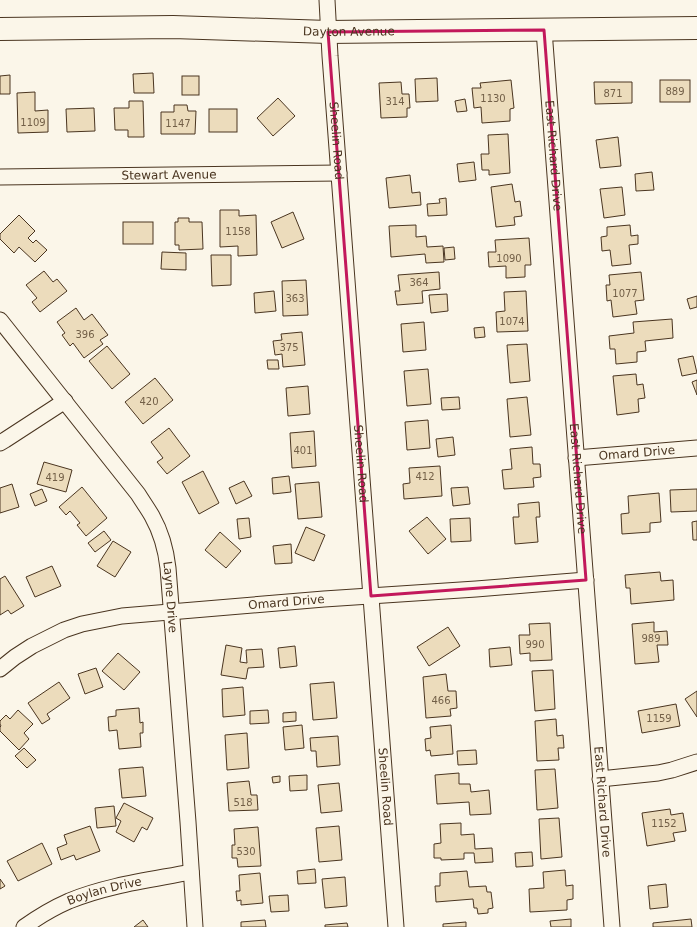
<svg xmlns="http://www.w3.org/2000/svg" width="697" height="927" viewBox="0 0 697 927" font-family="'DejaVu Sans',sans-serif">
	<style>
		.building { fill: #ecdcbc; stroke: #4a3520 }
		.lines { fill: none; stroke-linecap: round; stroke-linejoin: round }
		.minor-casing { stroke: #4a3520; stroke-width: 17 }
		.secondary-casing { stroke: #4a3520; stroke-width: 24 }
		.minor { stroke: #fbf6e9; stroke-width: 15 }
		.secondary { stroke: #fbf6e9; stroke-width: 22 }
		.marked { fill: none; stroke: #c2185b; stroke-width: 3; stroke-linejoin: round }
		.labels { text-anchor: middle; stroke-width: 3; stroke-linejoin: round; paint-order: stroke }
		.number-label { font-size: 10px; fill: #725f47 }
		.street-label { font-size: 12px; fill: #4a3520; stroke: #fbf6e9 }
	</style>
	<rect width="100%" height="100%" fill="#fbf6e9"/>
	<g class="building">
		<polygon points="153,73 154,93 134,93 133,74"/>
		<polygon points="10,75 10,94 0,94 0,76"/>
		<rect x="182" y="76" width="17" height="19"/>
		<polygon points="437,78 438,101 416,102 415,79"/>
		<polygon points="511,80 514,108 510,109 510,121 482,123 481,107 474,108 472,88 481,88 480,83"/>
		<rect x="660" y="80" width="30" height="22"/>
		<polygon points="401,82 402,94 409,94 410,108 407,108 407,117 381,118 379,83"/>
		<polygon points="594,82 632,82 632,103 595,104"/>
		<polygon points="35,92 35,111 48,110 48,132 18,133 17,93"/>
		<polygon points="278,98 295,116 273,136 257,118"/>
		<polygon points="465,99 467,111 457,112 455,101"/>
		<polygon points="129,101 143,101 144,137 128,137 128,130 115,130 114,108 129,108"/>
		<polygon points="174,105 187,105 188,111 196,111 195,134 161,134 161,112 174,112"/>
		<polygon points="94,108 95,131 67,132 66,109"/>
		<rect x="209" y="109" width="28" height="23"/>
		<polygon points="508,134 510,173 489,175 489,170 482,170 481,154 489,154 488,135"/>
		<polygon points="618,137 621,166 600,168 596,140"/>
		<polygon points="474,162 476,180 459,182 457,164"/>
		<polygon points="652,172 654,190 636,191 635,174"/>
		<polygon points="410,175 412,193 420,192 421,205 389,208 386,178"/>
		<polygon points="512,184 515,202 520,201 522,216 514,217 515,225 496,227 491,187"/>
		<polygon points="622,187 625,215 604,218 600,189"/>
		<polygon points="446,198 447,215 428,216 427,204 440,203 439,199"/>
		<polygon points="220,210 239,210 239,216 256,215 257,255 238,256 238,246 220,247"/>
		<polygon points="293,212 304,239 282,248 271,222"/>
		<polygon points="19,215 35,231 28,238 33,243 36,240 47,250 35,262 19,247 14,253 0,239 0,234"/>
		<polygon points="178,218 189,218 189,222 202,222 203,249 179,250 179,245 175,245 175,222 178,222"/>
		<rect x="123" y="222" width="30" height="22"/>
		<polygon points="416,225 416,237 426,236 427,247 443,246 444,262 426,263 425,254 391,257 389,226"/>
		<polygon points="630,225 631,236 638,235 638,244 629,245 631,264 612,266 610,250 602,251 601,237 607,236 607,227"/>
		<polygon points="529,238 531,265 525,265 525,277 506,278 506,266 489,267 488,252 496,252 495,240"/>
		<polygon points="454,247 455,259 445,260 444,248"/>
		<polygon points="162,252 186,253 186,270 161,269"/>
		<polygon points="211,255 231,255 231,285 212,286"/>
		<polygon points="44,271 53,282 57,279 67,291 40,312 32,302 37,298 26,285"/>
		<polygon points="439,272 440,289 422,291 423,303 397,305 395,291 400,291 398,275"/>
		<polygon points="641,272 644,300 635,301 637,314 613,317 611,300 607,301 606,285 610,285 609,275"/>
		<polygon points="306,280 308,315 283,316 282,281"/>
		<polygon points="274,291 276,311 255,313 254,293"/>
		<polygon points="526,291 528,331 497,332 496,312 505,311 504,292"/>
		<polygon points="447,294 448,311 431,313 429,295"/>
		<polygon points="697,296 697,307 690,309 687,299"/>
		<polygon points="76,308 84,320 92,314 108,335 100,340 103,344 84,358 73,343 70,346 62,335 65,333 57,322"/>
		<polygon points="672,319 673,338 645,341 646,351 637,352 637,362 616,364 615,349 610,349 609,336 634,333 633,322"/>
		<polygon points="424,322 426,350 403,352 401,324"/>
		<polygon points="484,327 485,337 475,338 474,328"/>
		<polygon points="302,332 305,365 283,367 282,354 275,355 273,341 282,340 281,334"/>
		<polygon points="527,344 530,381 510,383 507,345"/>
		<polygon points="107,346 130,374 112,389 89,361"/>
		<polygon points="693,356 697,373 682,376 678,359"/>
		<polygon points="267,360 278,360 279,369 268,369"/>
		<polygon points="428,369 431,404 407,406 404,371"/>
		<polygon points="636,374 637,385 643,384 645,398 638,399 639,412 617,415 613,376"/>
		<polygon points="155,378 173,400 143,424 125,402"/>
		<polygon points="697,380 697,395 692,382"/>
		<polygon points="308,386 310,414 288,416 286,388"/>
		<polygon points="459,397 460,409 442,410 441,398"/>
		<polygon points="527,397 531,435 510,437 507,399"/>
		<polygon points="428,420 430,448 407,450 405,422"/>
		<polygon points="169,428 190,456 167,474 157,462 163,458 151,442"/>
		<polygon points="314,431 316,466 292,468 290,433"/>
		<polygon points="453,437 455,455 438,457 436,439"/>
		<polygon points="532,447 533,464 540,464 541,477 533,478 534,487 504,489 502,470 512,469 510,449"/>
		<polygon points="44,462 72,470 66,492 37,484"/>
		<polygon points="440,466 442,496 404,499 403,484 410,483 409,468"/>
		<polygon points="203,471 219,503 199,514 182,482"/>
		<polygon points="289,476 291,492 273,494 272,478"/>
		<polygon points="244,481 252,496 236,504 229,488"/>
		<polygon points="319,482 322,517 298,519 295,484"/>
		<polygon points="12,484 19,507 0,513 0,488"/>
		<polygon points="82,487 107,518 86,536 77,525 80,523 70,511 66,515 59,507"/>
		<polygon points="468,487 470,504 453,506 451,488"/>
		<polygon points="42,489 47,501 35,506 30,494"/>
		<polygon points="697,489 697,511 671,512 670,490"/>
		<polygon points="659,493 661,522 650,523 650,532 622,534 621,514 629,513 628,496"/>
		<polygon points="539,502 540,517 536,517 538,542 515,544 513,517 519,517 518,504"/>
		<polygon points="427,517 446,539 428,554 409,531"/>
		<polygon points="249,518 251,537 239,539 237,519"/>
		<polygon points="470,518 471,541 451,542 450,519"/>
		<polygon points="697,521 697,540 693,540 692,522"/>
		<polygon points="306,527 325,535 314,561 295,553"/>
		<polygon points="104,531 111,540 95,552 88,543"/>
		<polygon points="220,532 241,551 226,568 205,550"/>
		<polygon points="113,541 131,552 115,577 97,566"/>
		<polygon points="291,544 292,563 275,564 273,546"/>
		<polygon points="52,566 61,586 35,597 26,577"/>
		<polygon points="660,572 661,581 673,580 674,600 631,604 630,588 626,588 625,575"/>
		<polygon points="5,576 24,606 11,614 8,610 0,615 0,579"/>
		<polygon points="654,622 654,632 667,631 668,645 657,645 659,662 635,664 632,624"/>
		<polygon points="550,623 552,660 530,661 530,653 520,654 519,635 530,635 529,624"/>
		<polygon points="448,627 460,646 429,666 417,647"/>
		<polygon points="226,645 242,648 240,662 247,663 246,650 262,649 264,667 248,668 246,679 221,675"/>
		<polygon points="295,646 297,666 280,668 278,648"/>
		<polygon points="510,647 512,665 490,667 489,649"/>
		<polygon points="118,653 140,672 124,690 102,671"/>
		<polygon points="96,668 103,687 85,694 78,674"/>
		<polygon points="553,670 555,709 535,711 532,671"/>
		<polygon points="446,674 448,691 456,691 457,708 450,709 451,716 426,718 423,677"/>
		<polygon points="59,682 70,698 47,714 50,719 42,724 28,703"/>
		<polygon points="334,682 337,718 313,720 310,684"/>
		<polygon points="243,687 245,715 223,717 222,689"/>
		<polygon points="697,691 697,717 685,699"/>
		<polygon points="676,704 680,726 642,733 638,711"/>
		<polygon points="139,708 140,723 143,722 143,733 140,733 141,747 119,749 117,730 109,731 108,717 116,716 116,710"/>
		<polygon points="18,710 33,724 24,733 29,739 19,750 0,731 0,727 1,726 0,724 0,721 6,715 10,719"/>
		<polygon points="268,710 269,723 250,724 250,711"/>
		<polygon points="296,712 296,721 283,722 283,713"/>
		<polygon points="556,719 557,736 563,735 564,748 558,748 559,760 537,761 535,721"/>
		<polygon points="302,725 304,748 285,750 283,727"/>
		<polygon points="451,725 453,754 431,756 430,750 426,751 425,739 431,738 430,727"/>
		<polygon points="247,733 249,768 227,770 225,735"/>
		<polygon points="338,736 340,765 317,767 316,751 311,751 310,738"/>
		<polygon points="24,748 36,760 27,768 15,756"/>
		<polygon points="476,750 477,764 458,765 457,751"/>
		<polygon points="143,767 146,796 122,798 119,769"/>
		<polygon points="555,769 558,808 537,810 535,770"/>
		<polygon points="459,773 459,784 470,784 471,792 489,790 491,814 470,815 469,802 437,804 435,775"/>
		<polygon points="307,775 307,790 290,791 289,776"/>
		<polygon points="280,776 280,782 273,783 272,777"/>
		<polygon points="249,781 251,795 257,795 258,810 229,811 227,783"/>
		<polygon points="339,783 342,811 321,813 318,785"/>
		<polygon points="124,803 153,818 147,830 142,827 134,842 116,832 121,821 116,818"/>
		<polygon points="114,806 116,826 97,828 95,808"/>
		<polygon points="670,809 671,815 683,813 686,831 673,833 675,841 647,846 642,813"/>
		<polygon points="559,818 562,857 541,859 539,819"/>
		<polygon points="461,823 461,835 474,834 475,849 492,848 493,862 475,863 474,853 464,853 464,859 441,860 441,858 434,858 434,844 441,843 440,824"/>
		<polygon points="90,826 100,851 76,860 74,855 61,860 57,848 67,844 64,835"/>
		<polygon points="339,826 342,860 319,862 316,828"/>
		<polygon points="258,827 261,866 238,867 237,858 232,858 232,845 235,845 234,829"/>
		<polygon points="42,843 52,864 18,881 7,861"/>
		<polygon points="532,852 533,866 516,867 515,853"/>
		<polygon points="315,869 316,883 298,884 297,871"/>
		<polygon points="565,870 566,886 573,885 573,899 567,900 567,910 530,912 529,889 544,888 543,872"/>
		<polygon points="467,871 469,887 486,886 487,892 491,892 493,908 488,909 488,913 478,914 477,908 474,908 473,899 436,902 435,886 440,886 440,873"/>
		<polygon points="260,873 263,903 241,905 241,900 237,901 236,891 240,891 239,875"/>
		<polygon points="345,877 347,906 325,908 322,879"/>
		<polygon points="0,879 5,886 0,889"/>
		<polygon points="666,884 668,907 650,909 648,886"/>
		<polygon points="288,895 289,911 271,912 269,896"/>
		<polygon points="571,919 571,927 551,927 550,921"/>
		<polygon points="691,919 692,927 653,927 653,923"/>
		<polygon points="143,920 148,927 134,927"/>
		<polygon points="265,920 266,927 241,927 241,922"/>
		<polygon points="466,922 466,927 443,927 443,924"/>
		<polygon points="347,923 348,927 325,927 325,925"/>
	</g>
	<g class="lines">
		<g class="minor-casing">
			<g id="minor">
				<path id="s1" d="M327 0 330 56 396 927"/>
				<path id="s2" d="M544 30 612 927"/>
				<path id="s3" d="M0 177 339 173"/>
				<path id="s4" d="M0 320 138 494C143 502 148 509 152 516 161 532 166 550 168 568L188 822 195 927"/>
				<polyline points="0,443 5,440 65,401"/>
				<path id="s5" d="M576 458 697 448"/>
				<path id="s6" d="M0 669 15 657 32 646 64 630 82 624 122 616 324 599 476 589 586 580"/>
				<polyline points="600,779 658,773 672,770 697,762"/>
				<path id="s7" d="M24 927C38 917 53 908 69 901 108 885 150 880 191 872"/>
			</g>
		</g>
		<g class="secondary-casing">
			<g id="secondary">
				<path id="s8" d="M0 29 173 27 328 32 697 28"/>
			</g>
		</g>
		<use href="#minor" class="minor"/>
		<use href="#secondary" class="secondary"/>
	</g>
	<path class="marked" d="M544 30 586 580 371 596 328 32Z"/>
	<g class="labels">
		<g class="number-label">
			<text x="675" y="95">889</text>
			<text x="613" y="97">871</text>
			<text x="493" y="102">1130</text>
			<text x="395" y="105">314</text>
			<text x="33" y="126">1109</text>
			<text x="178" y="127">1147</text>
			<text x="238" y="235">1158</text>
			<text x="509" y="262">1090</text>
			<text x="419" y="286">364</text>
			<text x="625" y="297">1077</text>
			<text x="295" y="302">363</text>
			<text x="512" y="325">1074</text>
			<text x="85" y="338">396</text>
			<text x="289" y="351">375</text>
			<text x="149" y="405">420</text>
			<text x="303" y="454">401</text>
			<text x="425" y="480">412</text>
			<text x="55" y="481">419</text>
			<text x="651" y="642">989</text>
			<text x="535" y="648">990</text>
			<text x="441" y="704">466</text>
			<text x="659" y="722">1159</text>
			<text x="243" y="806">518</text>
			<text x="664" y="827">1152</text>
			<text x="246" y="855">530</text>
		</g>
		<g class="street-label">
			<text dy="4" stroke="none"><textPath href="#s8" startOffset="349">Dayton Avenue</textPath></text>
			<text dy="4" stroke="none"><textPath href="#s1" startOffset="141">Sheelin Road</textPath></text>
			<text dy="4" stroke="none"><textPath href="#s2" startOffset="126">East Richard Drive</textPath></text>
			<text dy="4" stroke="none"><textPath href="#s3" startOffset="169">Stewart Avenue</textPath></text>
			<text dy="4" stroke="none"><textPath href="#s5" startOffset="61">Omard Drive</textPath></text>
			<text dy="4" stroke="none"><textPath href="#s1" startOffset="465">Sheelin Road</textPath></text>
			<text dy="4" stroke="none"><textPath href="#s2" startOffset="450">East Richard Drive</textPath></text>
			<text dy="4" stroke="none"><textPath href="#s4" startOffset="332">Layne Drive</textPath></text>
			<text dy="4" stroke="none"><textPath href="#s6" startOffset="300">Omard Drive</textPath></text>
			<text dy="4" stroke="none"><textPath href="#s1" startOffset="789">Sheelin Road</textPath></text>
			<text dy="4" stroke="none"><textPath href="#s2" startOffset="774">East Richard Drive</textPath></text>
			<text dy="4" stroke="none"><textPath href="#s7" startOffset="89">Boylan Drive</textPath></text>
		</g>
	</g>
</svg>
